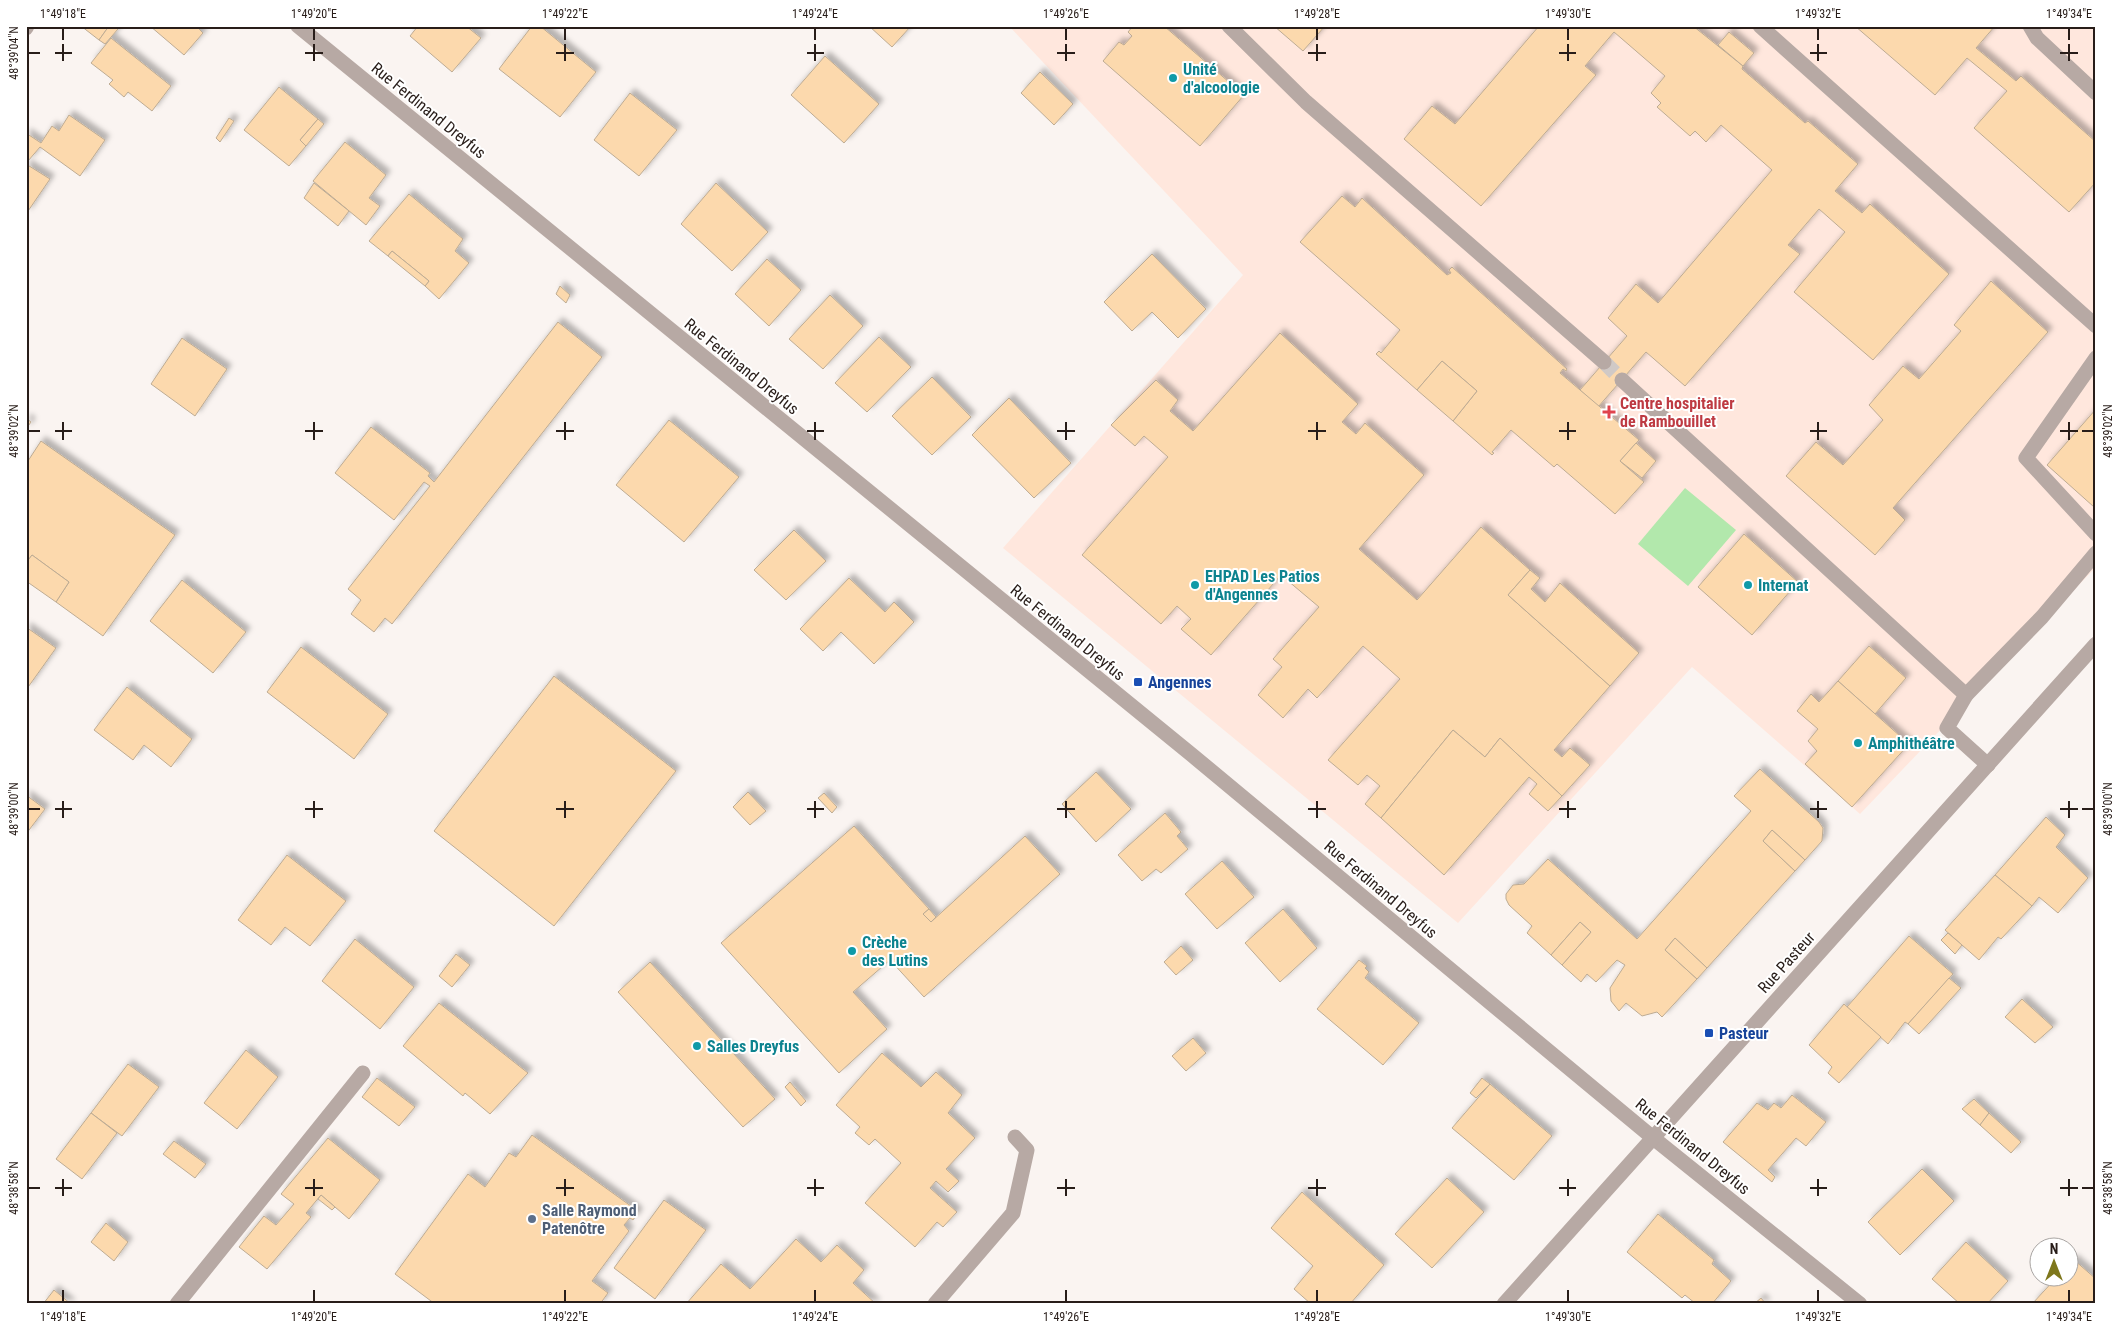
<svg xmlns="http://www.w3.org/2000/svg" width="2122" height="1330" viewBox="0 0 2122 1330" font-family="'Roboto Condensed',sans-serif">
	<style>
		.built { fill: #ffe7dd }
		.green { fill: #b2e8ac }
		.building { fill: #fcd9ad; stroke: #bdab93; filter: url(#shadow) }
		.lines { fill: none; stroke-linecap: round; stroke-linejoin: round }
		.minor-tunnel { stroke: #d0c9c6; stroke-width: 15; stroke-dasharray: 15 8; stroke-linecap: butt }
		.minor { stroke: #b7a9a4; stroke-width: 15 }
		.ticks { fill: none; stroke: #281d19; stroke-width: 2 }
		.culture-dot { fill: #0f9aa8; stroke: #fff; stroke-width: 2 }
		.health-dot { fill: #e0444e; stroke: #fff; stroke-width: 2 }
		.transit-dot { fill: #1a4fb4; stroke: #fff; stroke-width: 2 }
		.service-dot { fill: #5c6f8a; stroke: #fff; stroke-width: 2 }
		.labels { text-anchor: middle; stroke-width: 4; stroke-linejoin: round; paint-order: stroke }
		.culture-label { font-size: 16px; font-weight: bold; fill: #0d838f; stroke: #fff; text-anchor: start }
		.street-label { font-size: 16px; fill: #281d19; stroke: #fff }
		.health-label { font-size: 16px; font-weight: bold; fill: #be3a42; stroke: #fff; text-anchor: start }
		.transit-label { font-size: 16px; font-weight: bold; fill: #164399; stroke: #fff; text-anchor: start }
		.service-label { font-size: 16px; font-weight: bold; fill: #4e5e75; stroke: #fff; text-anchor: start }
		.neatline { fill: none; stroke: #281d19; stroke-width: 2 }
		.ticks-label { font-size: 12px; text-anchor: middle; fill: #281d19 }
	</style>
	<defs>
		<filter id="shadow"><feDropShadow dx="4.5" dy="-4.5" stdDeviation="2.5" flood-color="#0004"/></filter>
	</defs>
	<rect width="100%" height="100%" fill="#faf4f1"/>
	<polygon class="built" points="1009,26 2096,26 2096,567 1860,814 1692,667 1458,923 1003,548 1243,275"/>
	<polygon class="green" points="1685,488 1736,530 1688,586 1638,544"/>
	<g class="building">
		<polygon points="81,26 109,26 99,40"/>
		<polygon points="109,26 115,26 118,29 105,44 99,40"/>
		<polygon points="150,26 196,26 203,33 184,55"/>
		<polygon points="418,26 466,26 481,38 452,72 410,36"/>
		<polygon points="532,26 540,26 596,72 560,117 499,69"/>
		<polygon points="869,26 911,26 892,47"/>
		<polygon points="1133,26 1164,26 1244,95 1200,146 1103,61 1119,42 1124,45 1132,36 1128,32"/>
		<polygon points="1274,26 1325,26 1303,51"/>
		<polygon points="1539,26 1693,26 1743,66 1742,69 1805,123 1808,121 1858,164 1835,191 1862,213 1870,204 1949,274 1873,360 1794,292 1845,232 1819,209 1788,245 1800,254 1685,386 1646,352 1598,407 1580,390 1627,336 1608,318 1636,284 1658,303 1772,170 1721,125 1706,142 1695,131 1690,136 1657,107 1661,103 1651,93 1665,76 1614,32 1585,66 1596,75 1481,206 1404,139 1432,106 1455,124"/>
		<polygon points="1855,26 1995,26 1976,48 2016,81 2021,76 2096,142 2096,182 2069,212 1974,128 2007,91 1967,58 1935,95"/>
		<polygon points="1729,32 1754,53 1743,66 1718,45"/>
		<polygon points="111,38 171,86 152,111 128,92 124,97 109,84 113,80 91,63"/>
		<polygon points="825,56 879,104 844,143 791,95"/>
		<polygon points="1040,72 1073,104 1054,125 1021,93"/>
		<polygon points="279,87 318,119 300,140 306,146 289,166 244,130"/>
		<polygon points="630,93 677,130 639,176 594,140"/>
		<polygon points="69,115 105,140 80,176 40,147 28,161 26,159 26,133 41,143 52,126 59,131"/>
		<polygon points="229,118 234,121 220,142 216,138"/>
		<polygon points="318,119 324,124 306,146 300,140"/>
		<polygon points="345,142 386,175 369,198 380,206 366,225 313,181"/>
		<polygon points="26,164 50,179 26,214"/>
		<polygon points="314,183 349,211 338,226 304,198"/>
		<polygon points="716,183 768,232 732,271 681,224"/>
		<polygon points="409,194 463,239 455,251 469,263 439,299 425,286 429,281 392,251 388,256 369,241"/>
		<polygon points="1342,196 1355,207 1362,198 1447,275 1451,273 1449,270 1452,267 1567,369 1566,371 1563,369 1560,373 1639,440 1620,461 1644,482 1615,514 1557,464 1554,467 1511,430 1492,452 1494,453 1492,455 1453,421 1477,391 1442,361 1417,390 1376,354 1379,351 1381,353 1400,330 1300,242"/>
		<polygon points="392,251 429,281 425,286 388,256"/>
		<polygon points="1152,254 1206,309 1178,338 1152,312 1132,331 1104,302"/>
		<polygon points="767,259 801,290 769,326 735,294"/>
		<polygon points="1991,281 2048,332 1893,508 1905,520 1875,555 1786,476 1816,442 1843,465 1883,420 1869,405 1903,366 1919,379 1961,331 1954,325"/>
		<polygon points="560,286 570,295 566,303 556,294"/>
		<polygon points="830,295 863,326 823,369 789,339"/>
		<polygon points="558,322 602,357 392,624 385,618 374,632 351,614 361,600 348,589 430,486 424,482 394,520 335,473 371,427 430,473 428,476 434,482"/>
		<polygon points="1280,333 1358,404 1342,422 1356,434 1365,423 1424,475 1359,549 1417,600 1481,527 1530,570 1508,595 1610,686 1554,750 1562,757 1570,748 1590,765 1562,796 1500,738 1485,757 1453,730 1381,818 1365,804 1380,786 1367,775 1358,785 1328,760 1400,679 1363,646 1317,698 1308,689 1283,718 1258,695 1282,667 1273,659 1319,607 1281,575 1211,655 1181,629 1191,619 1177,606 1161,624 1082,555 1168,457 1144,436 1135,446 1111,425 1156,380 1178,400 1170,411 1193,431"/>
		<polygon points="879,337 911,367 867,412 835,383"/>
		<polygon points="182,338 227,369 195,416 151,384"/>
		<polygon points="1442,361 1477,391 1453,421 1417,390"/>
		<polygon points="932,377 971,417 932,455 892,416"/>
		<polygon points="1009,398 1071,463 1034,498 972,435"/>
		<polygon points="2096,409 2096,505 2094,507 2047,465"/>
		<polygon points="26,418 31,422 26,429"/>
		<polygon points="669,420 739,477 684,542 616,485"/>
		<polygon points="41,441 175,535 103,636 56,602 69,582 32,555 26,563 26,464"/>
		<polygon points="1636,443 1656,461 1642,478 1620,461"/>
		<polygon points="794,530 826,561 786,600 754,570"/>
		<polygon points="1744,534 1798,582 1752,635 1698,587"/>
		<polygon points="32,555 69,582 56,602 26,581 26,563"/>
		<polygon points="1530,570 1540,578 1531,589 1545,602 1560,583 1639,653 1610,686 1508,595"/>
		<polygon points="849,578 885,612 894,602 914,622 874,664 841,632 823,651 800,629"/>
		<polygon points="182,580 246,632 213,673 150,621"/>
		<polygon points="26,627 56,648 26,690"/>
		<polygon points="1869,646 1906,678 1875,714 1838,681"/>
		<polygon points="301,647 388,714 354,759 267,692"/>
		<polygon points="554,676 676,771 554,926 434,831"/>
		<polygon points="1838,681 1909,744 1852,807 1805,764 1817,751 1808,741 1818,729 1797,711 1811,694 1819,702"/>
		<polygon points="127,687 192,739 171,767 144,745 133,760 94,730"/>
		<polygon points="1453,730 1485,757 1500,738 1562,796 1548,811 1529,794 1537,784 1529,777 1444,875 1381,818"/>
		<polygon points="1760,769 1819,822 1823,828 1822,841 1805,860 1772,830 1763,841 1795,871 1707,968 1675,938 1665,950 1697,979 1662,1017 1657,1012 1642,1016 1626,1003 1619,1011 1611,1001 1610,988 1625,965 1617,960 1596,982 1587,974 1581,982 1562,965 1591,932 1580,922 1551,955 1527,933 1532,926 1509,905 1506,899 1506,894 1513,885 1524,884 1548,859 1637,939 1751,811 1734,796"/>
		<polygon points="1096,772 1131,809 1096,842 1062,804"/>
		<polygon points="748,792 766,811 750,825 733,807"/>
		<polygon points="824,793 837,807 832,813 818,798"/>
		<polygon points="26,795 45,809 26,834"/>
		<polygon points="1165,813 1181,832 1177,836 1188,849 1161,873 1156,869 1142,881 1118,855"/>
		<polygon points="2046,817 2065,835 2056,847 2088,878 2058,913 2039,897 2032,906 1995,875"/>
		<polygon points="854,826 929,909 923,914 931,922 1025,836 1060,874 924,997 890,960 853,992 887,1029 839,1073 721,943"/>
		<polygon points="1772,830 1805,860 1795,871 1763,841"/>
		<polygon points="287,855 346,901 310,946 285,927 271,945 238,920"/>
		<polygon points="1222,861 1254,897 1217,929 1185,894"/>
		<polygon points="1995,875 2032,906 2001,939 1998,937 1979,960 1945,930"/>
		<polygon points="929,909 936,917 931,922 923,914"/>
		<polygon points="1283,909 1317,948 1280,982 1245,943"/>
		<polygon points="1580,922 1591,932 1562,965 1551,955"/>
		<polygon points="1948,933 1962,945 1955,954 1941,940"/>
		<polygon points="1909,936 1953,974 1908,1024 1905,1022 1888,1044 1847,1007"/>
		<polygon points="1675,938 1707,968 1697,979 1665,950"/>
		<polygon points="355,939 414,987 380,1029 322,981"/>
		<polygon points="1181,946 1193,960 1176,975 1164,962"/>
		<polygon points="456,954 470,965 452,987 439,976"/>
		<polygon points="1359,960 1367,966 1365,968 1369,972 1365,978 1419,1023 1383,1065 1317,1009"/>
		<polygon points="650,962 775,1099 743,1127 618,992"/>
		<polygon points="1949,978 1961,988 1919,1034 1908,1024"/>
		<polygon points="2022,999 2053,1027 2035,1043 2005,1017"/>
		<polygon points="439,1003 528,1073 490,1114 465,1093 463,1096 403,1046"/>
		<polygon points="1844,1004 1881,1037 1839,1083 1828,1073 1832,1067 1809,1045"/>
		<polygon points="1193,1038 1206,1053 1186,1071 1172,1056"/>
		<polygon points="246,1050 278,1077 237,1129 204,1103"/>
		<polygon points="882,1053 921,1087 936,1072 962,1095 948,1113 975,1138 946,1169 959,1181 948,1192 936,1181 930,1188 957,1212 943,1227 937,1222 915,1247 865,1203 901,1163 875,1139 869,1145 855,1133 860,1127 836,1105"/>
		<polygon points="128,1064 159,1087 122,1136 91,1113"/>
		<polygon points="377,1078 415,1107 399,1126 362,1097"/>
		<polygon points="1482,1078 1490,1084 1476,1098 1470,1093"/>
		<polygon points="790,1082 806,1101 801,1106 785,1087"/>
		<polygon points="1490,1084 1552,1136 1514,1180 1452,1128"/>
		<polygon points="1792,1095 1826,1122 1806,1146 1796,1138 1768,1170 1775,1177 1772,1182 1723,1142 1757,1103 1768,1110 1774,1103 1781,1108"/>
		<polygon points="1974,1099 1989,1113 1980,1125 1962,1109"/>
		<polygon points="91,1113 117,1133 82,1179 56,1159"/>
		<polygon points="1989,1113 2021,1142 2011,1153 1980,1125"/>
		<polygon points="532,1135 635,1209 638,1213 633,1220 630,1218 624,1225 629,1231 592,1281 608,1293 600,1304 435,1304 395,1274 468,1174 485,1187 509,1153 516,1157"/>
		<polygon points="328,1138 380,1180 349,1219 321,1195 306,1213 311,1217 267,1269 239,1247 264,1216 276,1225 294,1204 281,1194"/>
		<polygon points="174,1141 206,1164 195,1178 163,1154"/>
		<polygon points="1922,1169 1954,1201 1900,1255 1868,1222"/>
		<polygon points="1447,1178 1484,1212 1432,1268 1395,1234"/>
		<polygon points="1302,1192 1384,1265 1350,1304 1311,1304 1294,1289 1313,1266 1271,1228"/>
		<polygon points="321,1195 335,1207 332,1210 318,1199"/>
		<polygon points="664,1200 706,1230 655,1299 614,1268"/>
		<polygon points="1658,1214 1714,1260 1712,1264 1731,1281 1712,1304 1696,1304 1685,1295 1682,1298 1627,1252"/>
		<polygon points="106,1223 128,1242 114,1261 91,1242"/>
		<polygon points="796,1239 821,1262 837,1245 864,1270 853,1283 876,1304 686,1304 721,1264 750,1289"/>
		<polygon points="1966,1242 2008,1281 1987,1304 1960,1304 1932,1279"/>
		<polygon points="2073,1259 2096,1279 2096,1304 2032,1304 2056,1278 2070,1278 2070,1263"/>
		<polygon points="54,1290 71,1304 43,1304"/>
		<polygon points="1761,1298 1766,1304 1754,1304"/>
	</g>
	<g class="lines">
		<polyline class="minor-tunnel" points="1604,362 1622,380"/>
		<g class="minor">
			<polyline points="298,26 1192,755 1652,1137 1860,1304"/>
			<polyline points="1229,26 1306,102 1604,362"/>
			<polyline points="1760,26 2096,326"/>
			<polyline points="2030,26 2037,38 2096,93"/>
			<polyline points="26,28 27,26"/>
			<polyline points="2096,358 2026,458 2096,534"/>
			<polyline points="1622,380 1966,695 2042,617 2096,553"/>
			<polyline points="1966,695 1947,728 1988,765"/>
			<polyline points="177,1304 363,1073"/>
			<polyline points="935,1304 1013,1213 1027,1150 1015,1137"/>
			<polyline points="1504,1304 2096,644"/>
		</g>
	</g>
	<path class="ticks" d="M63 28V40M314 28V40M565 28V40M815 28V40M1066 28V40M1317 28V40M1568 28V40M1818 28V40M2069 28V40M63 44V61M314 44V61M565 44V61M815 44V61M1066 44V61M1317 44V61M1568 44V61M1818 44V61M2069 44V61M28 53H40M55 53H72M305 53H323M556 53H574M807 53H824M1057 53H1075M1308 53H1326M1559 53H1576M1810 53H1827M2060 53H2078M63 422V440M314 422V440M565 422V440M815 422V440M1066 422V440M1317 422V440M1568 422V440M1818 422V440M2069 422V440M28 431H40M55 431H72M305 431H323M556 431H574M807 431H824M1057 431H1075M1308 431H1326M1559 431H1576M1810 431H1827M2060 431H2078M2082 431H2094M63 801V818M314 801V818M565 801V818M815 801V818M1066 801V818M1317 801V818M1568 801V818M1818 801V818M2069 801V818M28 809H40M55 809H72M305 809H323M556 809H574M807 809H824M1057 809H1075M1308 809H1326M1559 809H1576M1810 809H1827M2060 809H2078M2082 809H2094M63 1179V1196M314 1179V1196M565 1179V1196M815 1179V1196M1066 1179V1196M1317 1179V1196M1568 1179V1196M1818 1179V1196M2069 1179V1196M28 1188H40M55 1188H72M305 1188H323M556 1188H574M807 1188H824M1057 1188H1075M1308 1188H1326M1559 1188H1576M1810 1188H1827M2060 1188H2078M2082 1188H2094M63 1290V1302M314 1290V1302M565 1290V1302M815 1290V1302M1066 1290V1302M1317 1290V1302M1568 1290V1302M1818 1290V1302M2069 1290V1302"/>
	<g class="culture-dot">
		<circle cx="1173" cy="78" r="5"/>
		<circle cx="1195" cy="585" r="5"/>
		<circle cx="1748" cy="585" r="5"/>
		<circle cx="1858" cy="743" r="5"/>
		<circle cx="852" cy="951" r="5"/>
		<circle cx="697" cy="1046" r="5"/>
	</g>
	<path class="health-dot" d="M1606.5 404.5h5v5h5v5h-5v5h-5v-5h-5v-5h5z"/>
	<g class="transit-dot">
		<rect x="1133" y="677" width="10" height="10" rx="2.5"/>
		<rect x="1704" y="1028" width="10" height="10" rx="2.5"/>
	</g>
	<circle class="service-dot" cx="532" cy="1219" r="5"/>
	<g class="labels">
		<g class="culture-label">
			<text x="1183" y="75">Unité<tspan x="1183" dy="18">d'alcoologie</tspan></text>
			<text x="1205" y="582">EHPAD Les Patios<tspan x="1205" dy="18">d'Angennes</tspan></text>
			<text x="1758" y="591">Internat</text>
			<text x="1868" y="749">Amphithéâtre</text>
			<text x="862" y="948">Crèche<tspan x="862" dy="18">des Lutins</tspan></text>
			<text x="707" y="1052">Salles Dreyfus</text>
		</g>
		<g class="street-label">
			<text transform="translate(429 110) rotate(39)" y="6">Rue Ferdinand Dreyfus</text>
			<text transform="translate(742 366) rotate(39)" y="6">Rue Ferdinand Dreyfus</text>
			<text transform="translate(1068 632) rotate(39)" y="6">Rue Ferdinand Dreyfus</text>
			<text transform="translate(1381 889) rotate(40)" y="6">Rue Ferdinand Dreyfus</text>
			<text transform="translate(1786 962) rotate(-48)" y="6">Rue Pasteur</text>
			<text transform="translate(1693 1146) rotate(39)" y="6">Rue Ferdinand Dreyfus</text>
		</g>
		<g class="health-label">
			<text x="1620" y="409">Centre hospitalier<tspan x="1620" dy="18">de Rambouillet</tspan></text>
		</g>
		<g class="transit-label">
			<text x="1148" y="688">Angennes</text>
			<text x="1719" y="1039">Pasteur</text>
		</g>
		<g class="service-label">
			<text x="542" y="1216">Salle Raymond<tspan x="542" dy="18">Patenôtre</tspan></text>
		</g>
	</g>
	<rect width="2122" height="1330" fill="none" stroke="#ffffff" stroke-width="55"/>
	<g transform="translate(2054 1262)"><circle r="24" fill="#ffffff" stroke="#a9a5a3"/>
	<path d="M0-4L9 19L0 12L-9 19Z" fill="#7e771c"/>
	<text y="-8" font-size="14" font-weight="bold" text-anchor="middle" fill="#281d19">N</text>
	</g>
	<rect x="28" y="28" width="2066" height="1274" class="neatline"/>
	<g class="ticks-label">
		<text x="63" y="18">1°49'18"E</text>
		<text x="314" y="18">1°49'20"E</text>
		<text x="565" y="18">1°49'22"E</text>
		<text x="815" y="18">1°49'24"E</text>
		<text x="1066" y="18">1°49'26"E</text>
		<text x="1317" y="18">1°49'28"E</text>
		<text x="1568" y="18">1°49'30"E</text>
		<text x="1818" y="18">1°49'32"E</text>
		<text x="2069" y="18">1°49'34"E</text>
		<text transform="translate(14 53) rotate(-90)" y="4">48°39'04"N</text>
		<text transform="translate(14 431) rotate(-90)" y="4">48°39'02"N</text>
		<text transform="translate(2108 431) rotate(-90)" y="4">48°39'02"N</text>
		<text transform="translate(14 809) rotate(-90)" y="4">48°39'00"N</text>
		<text transform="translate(2108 809) rotate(-90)" y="4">48°39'00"N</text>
		<text transform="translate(14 1188) rotate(-90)" y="4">48°38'58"N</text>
		<text transform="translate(2108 1188) rotate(-90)" y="4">48°38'58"N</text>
		<text x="63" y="1321">1°49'18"E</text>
		<text x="314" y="1321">1°49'20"E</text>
		<text x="565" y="1321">1°49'22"E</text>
		<text x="815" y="1321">1°49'24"E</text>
		<text x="1066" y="1321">1°49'26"E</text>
		<text x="1317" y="1321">1°49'28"E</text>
		<text x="1568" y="1321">1°49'30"E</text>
		<text x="1818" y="1321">1°49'32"E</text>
		<text x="2069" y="1321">1°49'34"E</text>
	</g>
</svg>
